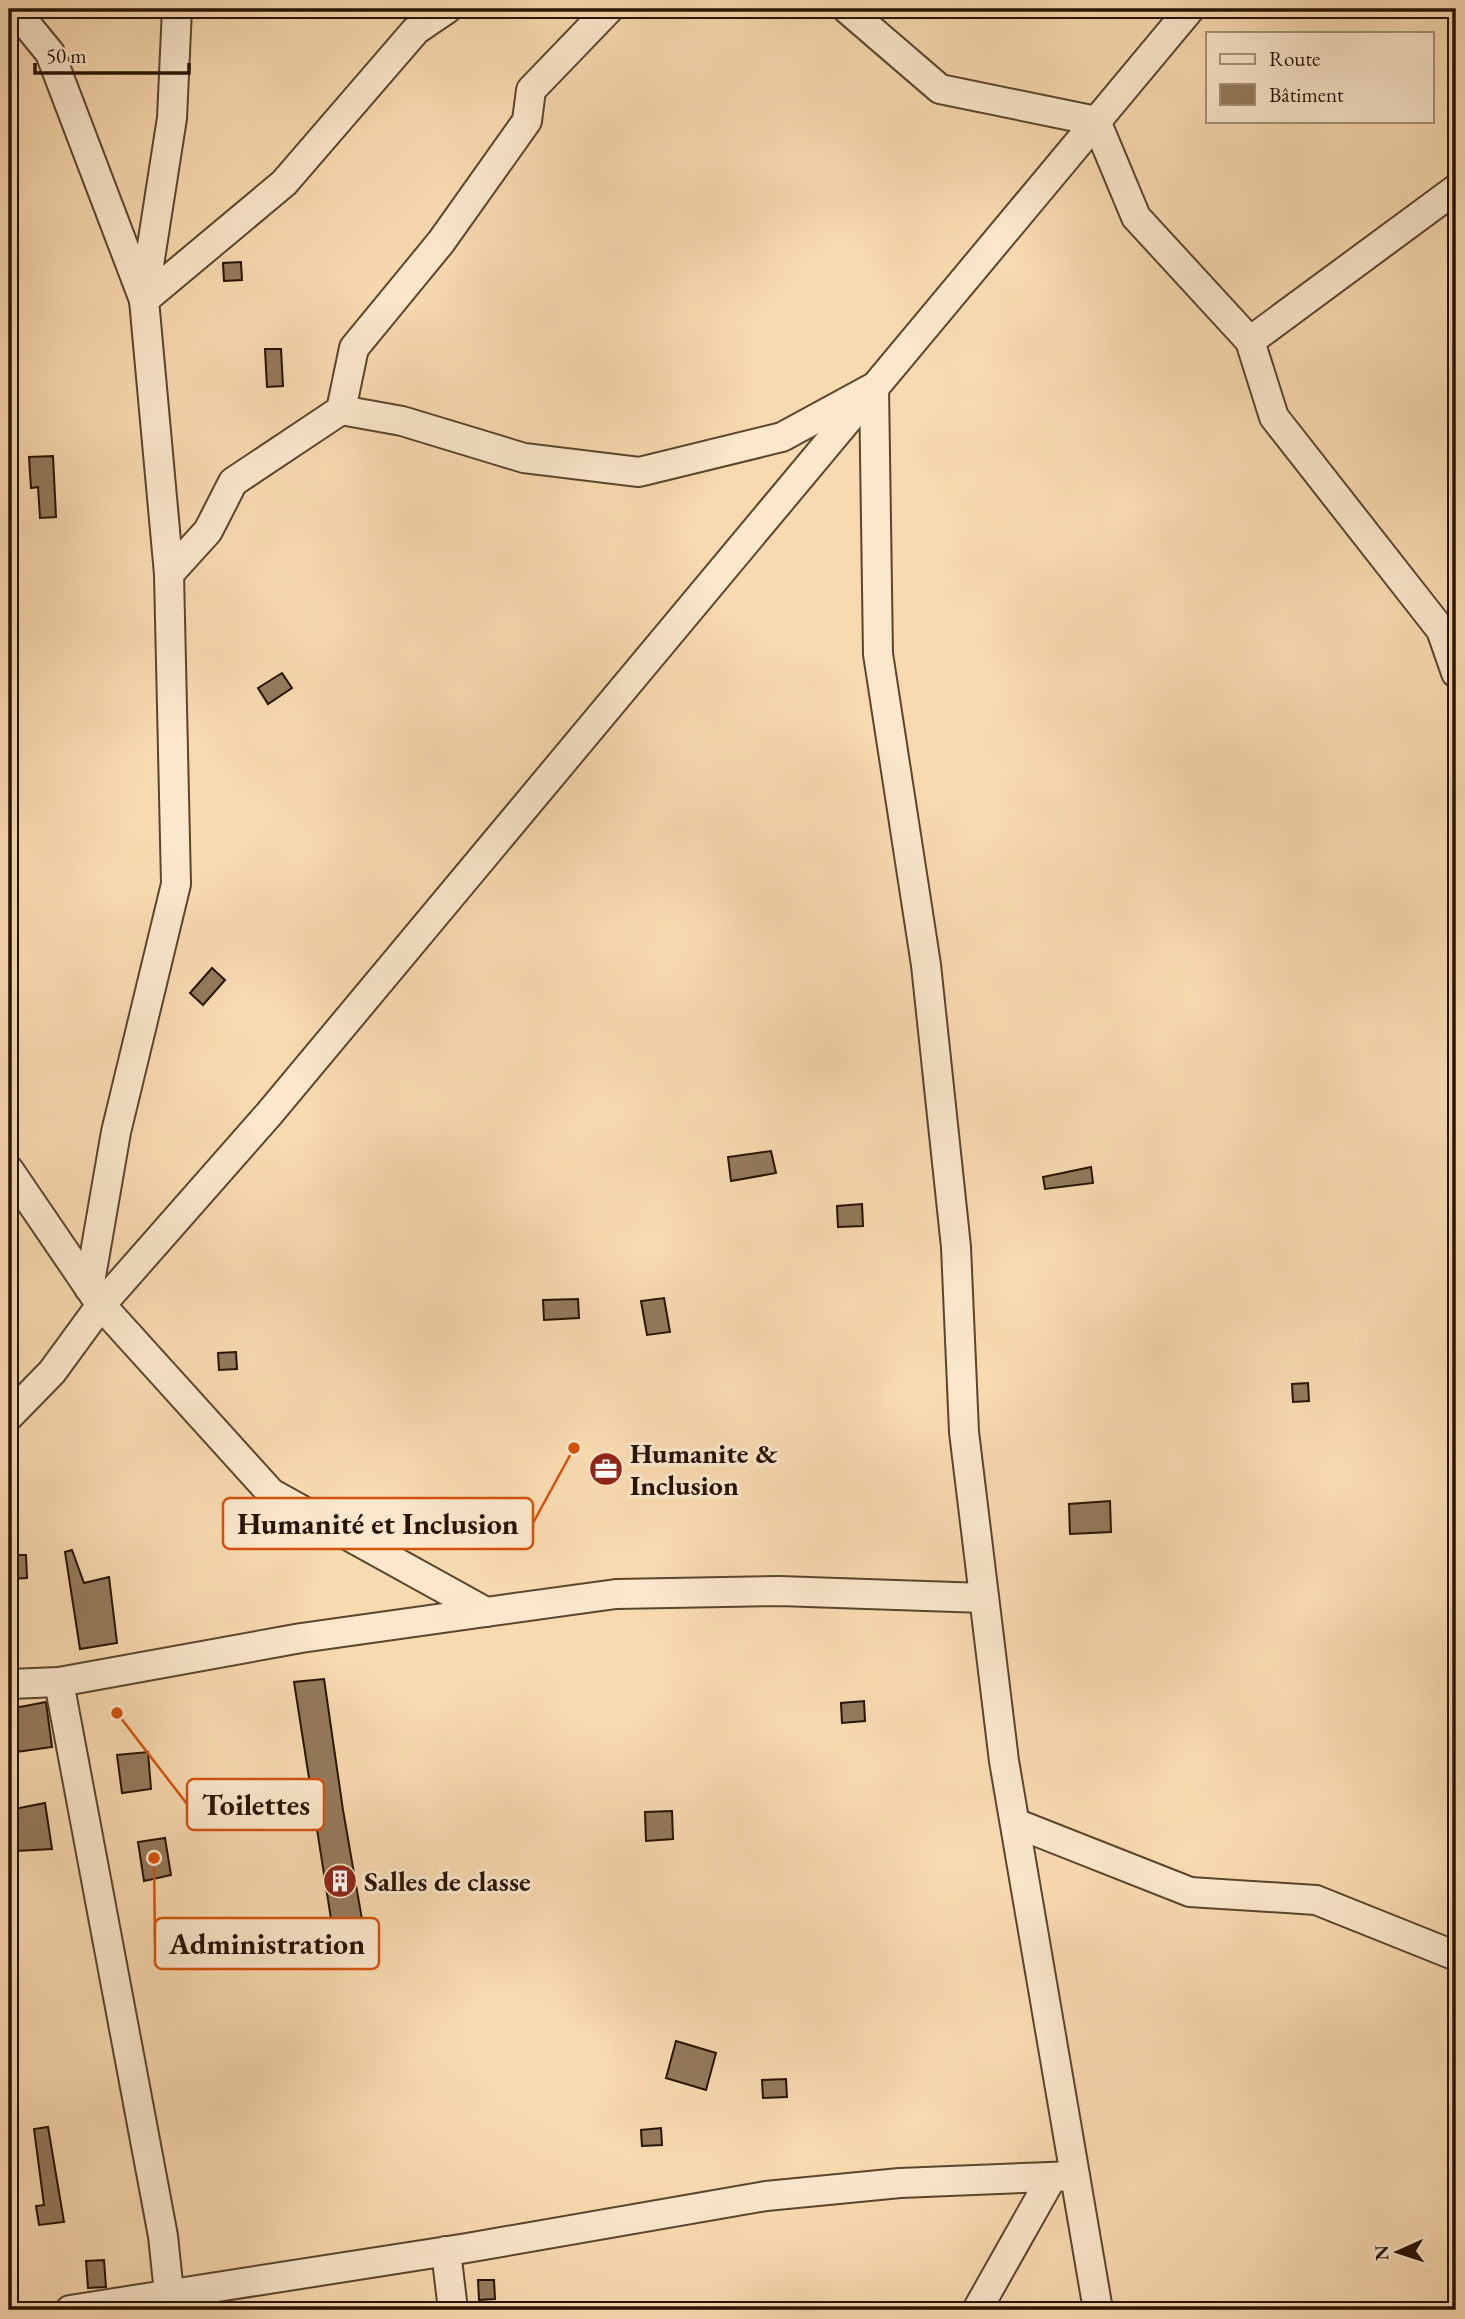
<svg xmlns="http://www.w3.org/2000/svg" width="1465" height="2319" viewBox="0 0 1465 2319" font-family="'EB Garamond',serif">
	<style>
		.building { fill: #947a5c; stroke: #271301; stroke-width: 2 }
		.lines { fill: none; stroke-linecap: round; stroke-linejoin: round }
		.minor-casing { stroke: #5b452d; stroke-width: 32 }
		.minor { stroke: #fae7cc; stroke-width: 28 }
		.labels { text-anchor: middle; stroke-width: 6; stroke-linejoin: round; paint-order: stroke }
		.poi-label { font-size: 28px; font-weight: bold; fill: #271301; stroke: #fae7cc; text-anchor: start }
		.leader { fill: none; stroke: #d5520b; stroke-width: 2.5 }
		.callout-dot { fill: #d5520b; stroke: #fae7cc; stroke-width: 2.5 }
		.callout { fill: #fae7cc; stroke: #d5520b; stroke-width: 2.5 }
		.callout-label { font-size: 30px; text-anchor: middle; font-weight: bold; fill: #271301 }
	</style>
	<rect width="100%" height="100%" fill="#f8dab0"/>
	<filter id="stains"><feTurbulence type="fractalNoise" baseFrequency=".00286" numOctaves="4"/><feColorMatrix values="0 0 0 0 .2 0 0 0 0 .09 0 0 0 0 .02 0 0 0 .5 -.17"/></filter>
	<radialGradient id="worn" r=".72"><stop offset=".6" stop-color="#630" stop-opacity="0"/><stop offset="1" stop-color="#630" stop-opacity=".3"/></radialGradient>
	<g class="building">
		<polygon points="241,262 242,280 224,281 223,263"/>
		<polygon points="265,349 281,349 283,386 267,387"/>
		<polygon points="53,456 56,517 40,518 38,487 31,488 29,457"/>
		<polygon points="282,673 292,688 268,704 258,688"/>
		<polygon points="212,968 225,980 203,1005 190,993"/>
		<polygon points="771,1151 776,1173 731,1181 728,1157"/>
		<polygon points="1091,1167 1093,1183 1045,1189 1043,1177"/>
		<polygon points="862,1204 863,1226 838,1227 837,1206"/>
		<polygon points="664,1298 670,1332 647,1335 641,1301"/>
		<polygon points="578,1299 579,1318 544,1320 543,1300"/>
		<polygon points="236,1352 237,1369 219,1370 218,1353"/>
		<polygon points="1308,1383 1309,1401 1293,1402 1292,1384"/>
		<polygon points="1110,1501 1111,1532 1070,1534 1069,1504"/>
		<polygon points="72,1550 84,1583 109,1577 117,1643 80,1649 65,1552"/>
		<polygon points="9,1555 26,1555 27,1578 9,1579"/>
		<polygon points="324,1679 343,1810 367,1948 336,1951 294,1682"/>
		<polygon points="864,1701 865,1721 842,1723 841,1703"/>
		<polygon points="46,1702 52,1747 9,1753 9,1709"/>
		<polygon points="148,1752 151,1789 122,1793 117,1755"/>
		<polygon points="45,1803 52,1849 16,1851 9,1810"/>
		<polygon points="672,1811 673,1839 646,1841 645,1812"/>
		<polygon points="165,1838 171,1875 144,1881 138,1842"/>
		<polygon points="676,2041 716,2053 706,2090 666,2078"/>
		<polygon points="786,2079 787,2097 763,2098 762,2080"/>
		<polygon points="48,2127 64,2222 39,2225 36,2206 44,2205 34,2129"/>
		<polygon points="661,2128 662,2145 642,2146 641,2130"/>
		<polygon points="104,2260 106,2287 88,2288 86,2261"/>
		<polygon points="478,2280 494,2280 495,2299 479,2300"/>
	</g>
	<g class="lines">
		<g class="minor-casing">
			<g id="minor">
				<polyline points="14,9 50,53 144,300 169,574 176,884 116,1132 89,1288"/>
				<polyline points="847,9 940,89 1096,121 1136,217 1250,341 1274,417 1441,630 1456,673"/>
				<polyline points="144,297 172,118 177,9"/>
				<polyline points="144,300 284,183 416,30 447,9"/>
				<polyline points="1250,341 1456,189"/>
				<polyline points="341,410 402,421 524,458 639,472 782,437 874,387 878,654 926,965 956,1247 964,1432 1004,1761 1098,2310"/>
				<polyline points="169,574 208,531 233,482 341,410 354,348 441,242 527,121 531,90 609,9"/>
				<polyline points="9,1170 101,1305 271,1493 486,1612 616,1594 779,1591 984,1598"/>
				<polyline points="9,1416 52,1372 101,1305 269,1114 1190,9"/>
				<polyline points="59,1682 163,2236 169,2293"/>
				<polyline points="9,1684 59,1682 301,1638 486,1612"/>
				<polyline points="1015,1823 1190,1892 1316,1900 1456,1956"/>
				<polyline points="446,2251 453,2310"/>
				<polyline points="70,2310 467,2248 766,2196 900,2183 1075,2176"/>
				<polyline points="977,2310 1052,2177"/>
			</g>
		</g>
		<use href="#minor" class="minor"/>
	</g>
	<defs>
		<g id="office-disc" transform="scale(1.75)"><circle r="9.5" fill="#8f2418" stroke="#fae7cc"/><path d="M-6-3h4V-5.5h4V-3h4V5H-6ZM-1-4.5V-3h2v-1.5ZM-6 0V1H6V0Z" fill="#fff"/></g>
		<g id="building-disc" transform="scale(1.75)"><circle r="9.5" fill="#8f2418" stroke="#fae7cc"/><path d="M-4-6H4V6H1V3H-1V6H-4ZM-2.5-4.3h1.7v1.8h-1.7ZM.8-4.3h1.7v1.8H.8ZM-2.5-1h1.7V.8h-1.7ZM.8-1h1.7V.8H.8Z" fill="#fff"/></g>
	</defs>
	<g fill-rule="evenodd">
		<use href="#office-disc" x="606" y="1469"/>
		<use href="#building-disc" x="340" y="1881"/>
	</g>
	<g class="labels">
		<g class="poi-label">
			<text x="630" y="1463">Humanite &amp;<tspan x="630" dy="32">Inclusion</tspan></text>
			<text x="364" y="1891">Salles de classe</text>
		</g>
	</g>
	<path class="leader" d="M574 1448L533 1523M117 1713L187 1804M154 1858L155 1943"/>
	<g class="callout-dot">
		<circle cx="574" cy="1448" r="7"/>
		<circle cx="117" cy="1713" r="7"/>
		<circle cx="154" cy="1858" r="7"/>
	</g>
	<g class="callout">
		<rect x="223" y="1498" width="310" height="51" rx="7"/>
		<rect x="187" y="1779" width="137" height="51" rx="7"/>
		<rect x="155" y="1918" width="224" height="51" rx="7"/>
	</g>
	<g class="callout-label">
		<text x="378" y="1534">Humanité et Inclusion</text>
		<text x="256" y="1815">Toilettes</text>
		<text x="267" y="1954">Administration</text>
	</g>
	<rect width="1465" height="2319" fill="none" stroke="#f8dab0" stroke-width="35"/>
	<rect x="10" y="10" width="1444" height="2298" fill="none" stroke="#271301" stroke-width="3.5"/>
	<rect x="18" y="18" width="1430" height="2284" fill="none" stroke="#271301" stroke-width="2"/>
	<rect x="1206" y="32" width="228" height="91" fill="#fae7cc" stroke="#a6927b" stroke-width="2"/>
	<rect x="1220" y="54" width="35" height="10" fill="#fae7cc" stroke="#a6927b" stroke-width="2"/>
	<text x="1269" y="66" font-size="21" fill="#271301">Route</text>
	<rect x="1220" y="84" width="35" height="21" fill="#947a5c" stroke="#a6927b" stroke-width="2"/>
	<text x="1269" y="102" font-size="21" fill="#271301">Bâtiment</text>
	<g transform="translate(1398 2252) rotate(267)" stroke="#fae7cc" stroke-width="5" paint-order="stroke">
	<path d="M0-5L12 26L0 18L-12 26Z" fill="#271301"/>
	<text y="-10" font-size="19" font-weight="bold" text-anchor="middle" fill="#271301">N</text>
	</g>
	<path d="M35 63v10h154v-10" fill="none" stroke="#271301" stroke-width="3.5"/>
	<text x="46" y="63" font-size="21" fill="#271301" stroke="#fae7cc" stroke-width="5" paint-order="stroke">50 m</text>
	<rect width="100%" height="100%" filter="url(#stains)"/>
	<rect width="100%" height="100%" fill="url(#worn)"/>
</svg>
